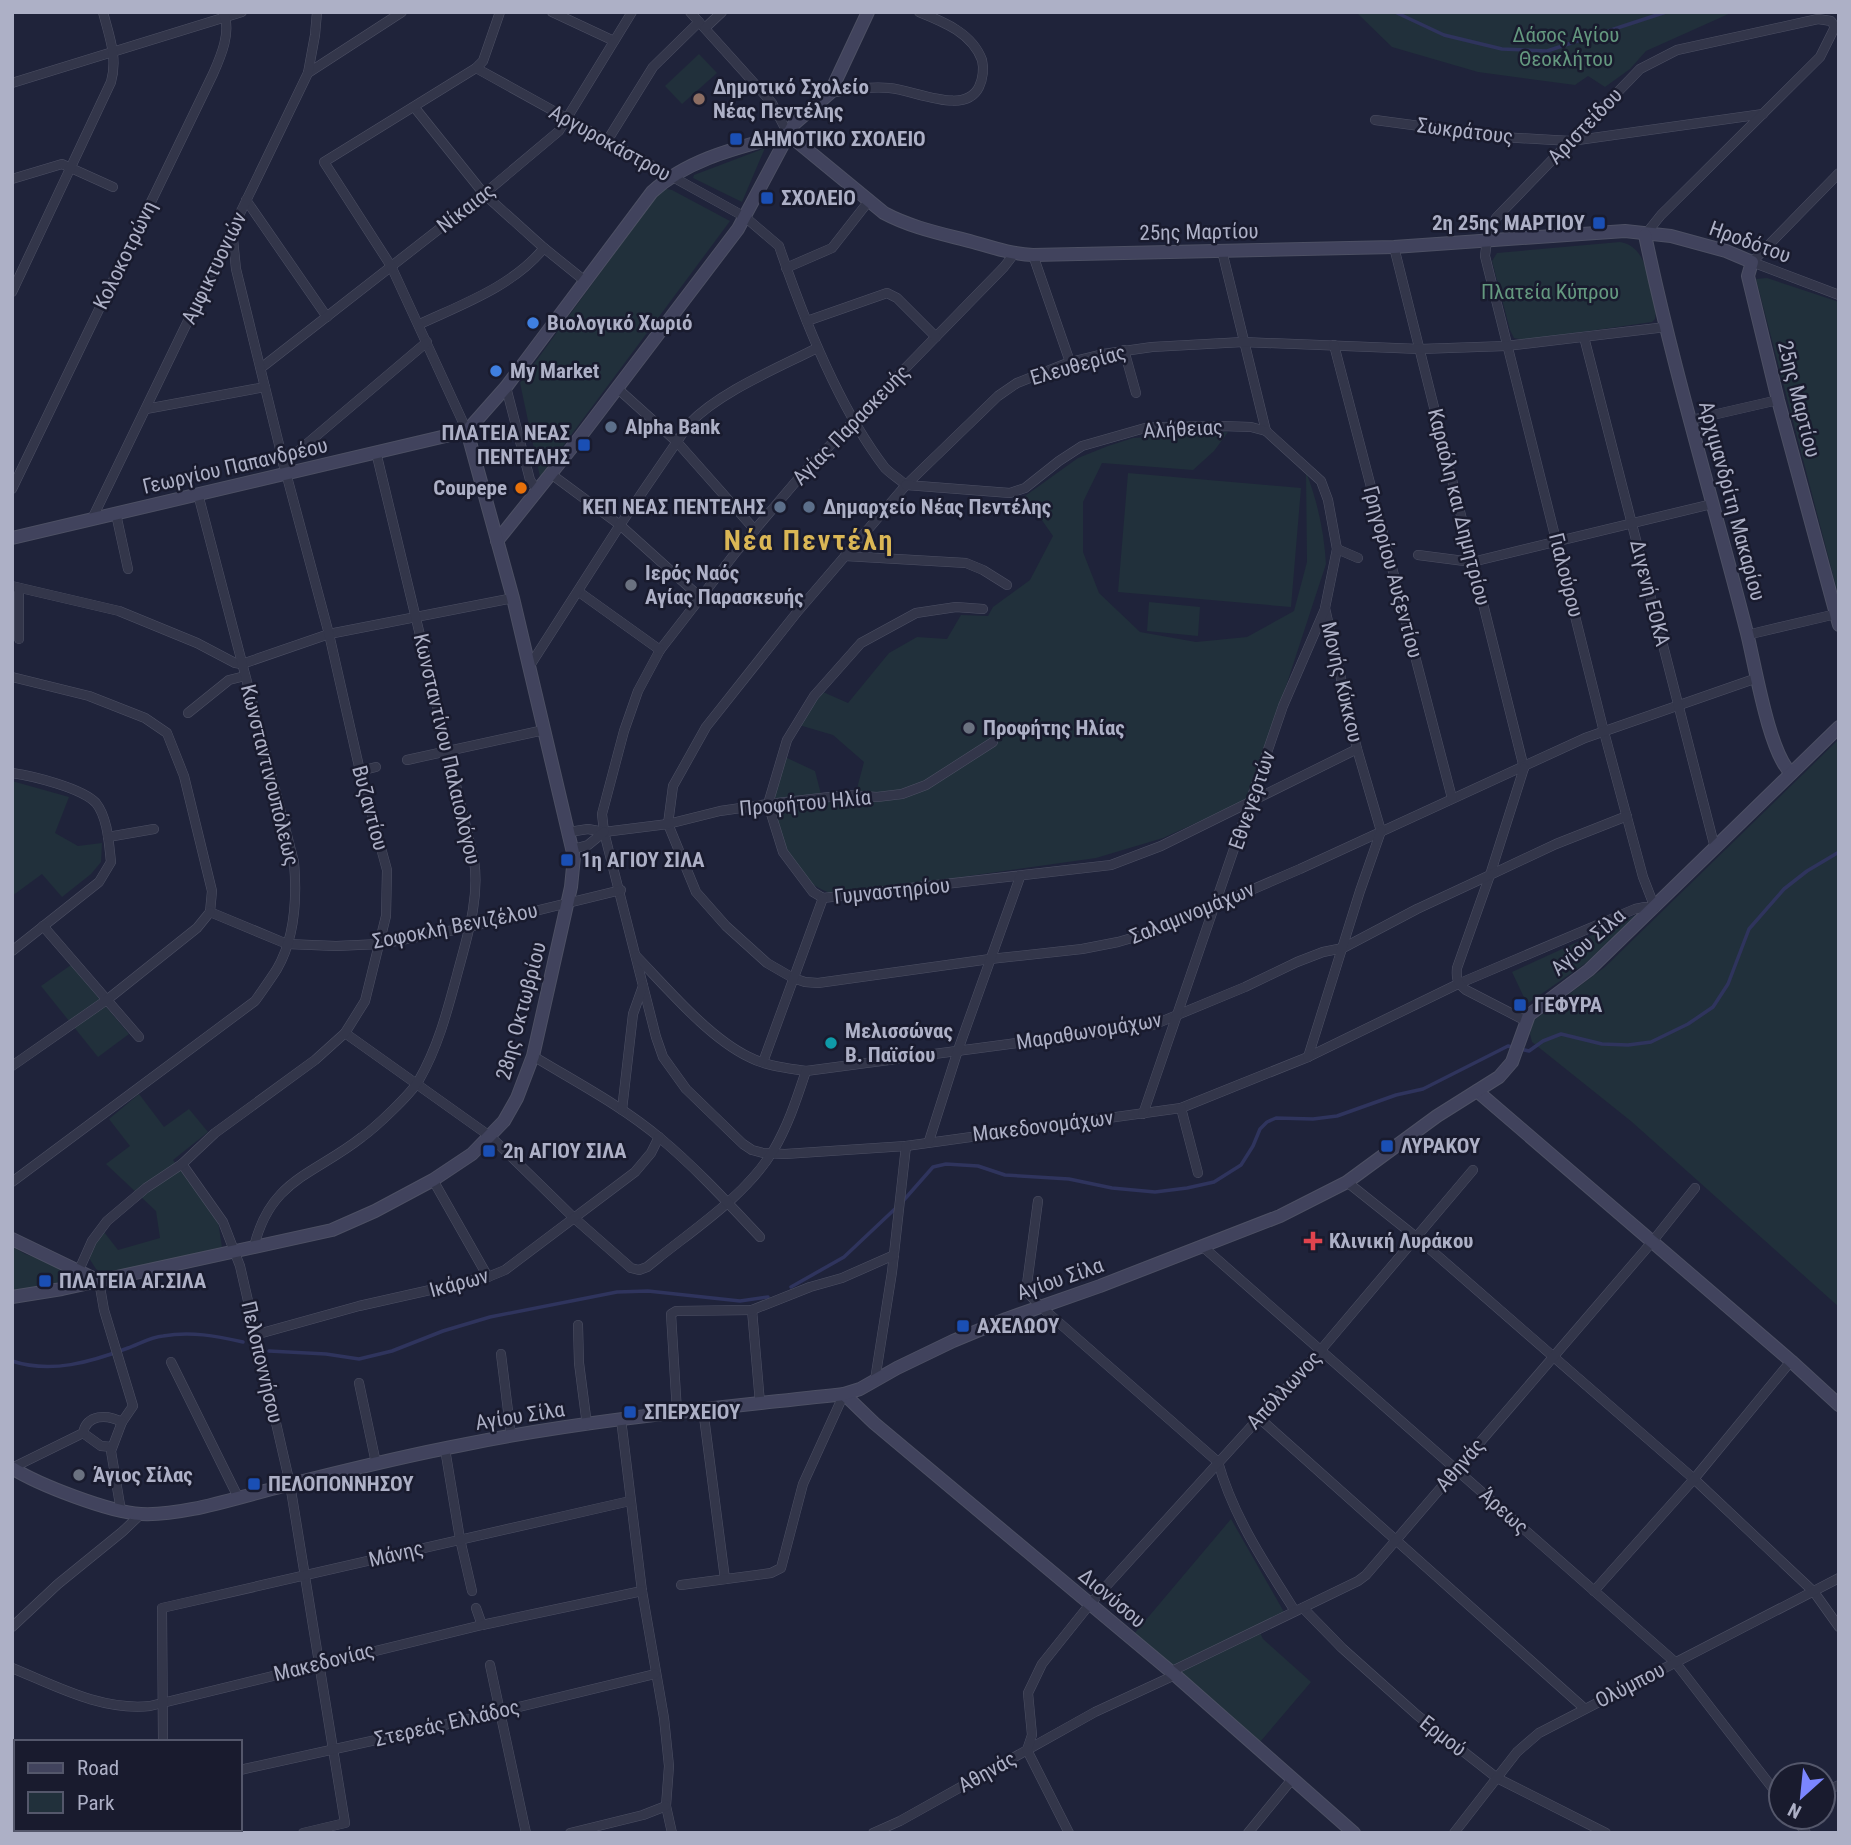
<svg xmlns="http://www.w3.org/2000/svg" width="1851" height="1845" viewBox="0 0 1851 1845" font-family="'Roboto Condensed',sans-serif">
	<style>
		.green { fill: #21303b }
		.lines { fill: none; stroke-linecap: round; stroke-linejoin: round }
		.stream { stroke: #2f345d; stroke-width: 3.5 }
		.street-casing { stroke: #4d5064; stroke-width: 10 }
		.secondary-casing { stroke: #4d5064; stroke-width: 14 }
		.street { stroke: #33364a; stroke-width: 9 }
		.secondary { stroke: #41435d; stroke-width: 12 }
		.education-dot { fill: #8d6e63; stroke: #191b2e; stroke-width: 2.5 }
		.transit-dot { fill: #1a4fb4; stroke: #191b2e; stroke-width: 2.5 }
		.shop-dot { fill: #3f7fe0; stroke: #191b2e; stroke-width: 2.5 }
		.service-dot { fill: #5c6f8a; stroke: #191b2e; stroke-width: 2.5 }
		.food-dot { fill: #e8710a; stroke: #191b2e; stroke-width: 2.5 }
		.worship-dot { fill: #6b7280; stroke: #191b2e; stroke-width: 2.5 }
		.culture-dot { fill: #0f9aa8; stroke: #191b2e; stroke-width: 2.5 }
		.health-dot { fill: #e0444e; stroke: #191b2e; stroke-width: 2.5 }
		.labels { text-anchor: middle; stroke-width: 5; stroke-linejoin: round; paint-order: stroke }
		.park-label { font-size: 21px; fill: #64987f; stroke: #191b2e }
		.poi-label { font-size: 21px; font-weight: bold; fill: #adb0c6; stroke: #191b2e; text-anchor: start }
		.street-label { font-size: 21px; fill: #adb0c6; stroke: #191b2e }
		.district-label { font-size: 28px; font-weight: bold; letter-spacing: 2px; fill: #dab655; stroke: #191b2e }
	</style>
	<rect width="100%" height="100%" fill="#1f233a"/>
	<g class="green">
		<polygon points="1356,12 1733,12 1646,51 1630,69 1605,87 1588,76 1575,85 1478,72 1392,47"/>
		<polygon points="699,54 717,73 682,104 665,86"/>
		<polygon points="765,148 742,202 693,178 694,175"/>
		<polygon points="662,188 672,190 730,221 540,477 520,383"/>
		<path d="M1620 242C1649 246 1650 289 1656 312L1655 319 1652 322 1526 340 1514 338 1510 330 1492 261 1497 253Z"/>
		<polygon points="1767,278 1839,302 1839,598 1756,279"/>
		<path d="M1228 432 1214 451 1193 470 1102 463 1083 502V552L1099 593 1140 632 1196 642 1247 637 1294 611 1307 562 1306 472C1318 503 1324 532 1326 564L1249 799 1163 838 1096 858 835 895C800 882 789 867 779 832 775 821 771 811 772 799 774 785 781 770 785 757L815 771 821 794 856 792 864 762 833 735 799 725 823 692 848 703 889 653 917 637 947 639 961 615 988 616 993 607 1030 580 1053 536 1025 496 1078 458 1108 446 1133 438Z"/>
		<polygon points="1128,473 1301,488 1291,607 1118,592"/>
		<polygon points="1149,602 1200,607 1198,636 1147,631"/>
		<polygon points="1839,739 1839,1307 1632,1122 1532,1042 1530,1034 1533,1021 1605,967"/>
		<polygon points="12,781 69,797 55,833 78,846 102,843 101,862 91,874 62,897 42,874 12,896"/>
		<polygon points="1636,915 1586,963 1527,1004 1512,972"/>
		<polygon points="71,965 129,1034 98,1057 41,986"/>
		<polygon points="139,1094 164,1127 189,1109 208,1132 173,1160 218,1221 222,1247 105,1275 96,1269 89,1258 93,1246 104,1232 118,1250 160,1238 156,1211 106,1164 130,1146 109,1119"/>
		<polygon points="12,1246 25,1254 59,1265 64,1274 60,1282 12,1292"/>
		<polygon points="1231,1519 1284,1612 1257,1626 1263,1639 1311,1682 1260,1742 1134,1634"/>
	</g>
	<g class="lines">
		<g class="stream">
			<polyline points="1395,12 1444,35 1502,49 1547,51 1666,12"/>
			<polyline points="1520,1049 1529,1051 1543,1041 1561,1034 1602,1044 1628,1045 1651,1042 1688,1024 1713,1007 1728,984 1749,929 1784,889 1807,871 1839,852"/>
			<polyline points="903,1201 933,1167 946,1164 978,1166 1005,1175 1069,1179 1112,1188 1155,1192 1187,1188 1214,1182 1241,1165 1253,1146 1260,1129 1267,1122 1276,1118 1313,1119 1337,1116 1396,1095 1423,1089 1508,1046 1513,1047"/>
			<polyline points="791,1287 844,1257 897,1207"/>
			<polyline points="269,1351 326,1354 359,1359 392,1351 443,1331 490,1317 617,1292 648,1291 740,1301 768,1297"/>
			<path d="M12 1361C51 1374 91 1362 128 1348 139 1344 151 1337 163 1336 191 1331 216 1336 243 1342"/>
		</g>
		<g class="street-casing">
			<g id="street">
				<polyline points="552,12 614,41"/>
				<polyline points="690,12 772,103 788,134"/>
				<polyline points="705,28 722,12"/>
				<path d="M476 68 745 217 779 246C803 317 839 408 885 468 891 474 899 479 906 485"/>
				<polyline points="308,73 402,12"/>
				<polyline points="12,83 242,12"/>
				<path d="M830 93C849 90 870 86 889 88 915 90 965 116 979 87 983 79 984 68 982 60 972 33 944 22 919 12"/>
				<polyline points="415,108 484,194 544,248 585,281"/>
				<polyline points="1375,120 1502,137 1571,141 1763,114"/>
				<polyline points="607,141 653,67 699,22"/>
				<polyline points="1839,173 1752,262 1839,295"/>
				<polyline points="12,179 62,164 113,187"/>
				<polyline points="246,200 327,317"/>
				<polyline points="1394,247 1524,768"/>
				<polyline points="1222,251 1266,431"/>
				<polyline points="1014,254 1004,267 804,472 736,552 660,650 638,691 624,731 602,814 604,832 656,1037 663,1057 686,1089 743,1144 752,1150 763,1153 785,1154 906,1146 1181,1108 1308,1057 1458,984 1635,909 1645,907 1655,908 1643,877 1604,732 1485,256 1487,240 1496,218 1640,69 1677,50 1818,19 1831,21 1835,27 1820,57 1661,215 1645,235"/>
				<polyline points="1033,255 1070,362"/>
				<polyline points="786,268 832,248 868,202"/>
				<path d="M12 292 111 82C118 57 109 36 103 12"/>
				<polyline points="807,321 887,293 897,298 936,337"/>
				<path d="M420 324C463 304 513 286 544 248"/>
				<polyline points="1666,327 1506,346 1420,349 1243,342 1152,347 1103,354 1070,362 1017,383 998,396 906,485 798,611 706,727 673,786 668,824 696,892 726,926 767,963 793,978 805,982 818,983 990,959 1082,949 1118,942 1156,931 1300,869 1585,738 1757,678"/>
				<polyline points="1584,337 1715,848"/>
				<polyline points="1334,345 1452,798"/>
				<polyline points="1124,350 1136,393"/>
				<polyline points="261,368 484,194 559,131 632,12"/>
				<polyline points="506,387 530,480 537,490"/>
				<polyline points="617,388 677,442 755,530"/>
				<polyline points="146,409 265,387"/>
				<polyline points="1691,420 1778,400"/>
				<polyline points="467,431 391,266 324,162 476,68 483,61 500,12"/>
				<polyline points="283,464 427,342"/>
				<polyline points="551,474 620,525 701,598"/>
				<polyline points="906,485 1010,493 1025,488 1059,461 1082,446 1145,428 1162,427 1221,426 1251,427 1266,431 1321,481 1328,500 1337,549 1325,608 1357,749 1381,831"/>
				<path d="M12 489 213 74C221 56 232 31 223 12"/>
				<polyline points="116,514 128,569"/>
				<polyline points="92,519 308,73 315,35 317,12"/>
				<polyline points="1337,549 1358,558"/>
				<polyline points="1418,555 1472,562 1712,504"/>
				<polyline points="845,556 966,563 983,570 1007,585"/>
				<polyline points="12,586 119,611 197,643 235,663 242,664 329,634 513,598"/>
				<polyline points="579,592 660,650"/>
				<polyline points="983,609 956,607 916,613 861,643 814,696 787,740 768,804 783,852 813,892 823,898 1111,865 1161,846 1357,749"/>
				<polyline points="1747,635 1836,614"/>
				<polyline points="19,639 19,588"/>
				<path d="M529 667 620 525 689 424C719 392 778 368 817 348"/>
				<polyline points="12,677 89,696 145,718 167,733 184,776 212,891 210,912"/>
				<polyline points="188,713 229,680 245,676"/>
				<polyline points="407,760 544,730"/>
				<path d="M1524 768 1490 875 1457 968C1456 979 1457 983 1466 990L1526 1021"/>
				<polyline points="360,771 376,767"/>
				<path d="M12 773C33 776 82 788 96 803 108 818 109 845 111 862L99 882 12 951"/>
				<polyline points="569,832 588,829 604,832 668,824 720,811 768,804 847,795 877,797 902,794 926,785 993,742"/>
				<polyline points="108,837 154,829"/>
				<polyline points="573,849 588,845 604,832"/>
				<polyline points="210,912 287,944 336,946 380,944 470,927 621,890"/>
				<polyline points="43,926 139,1037"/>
				<path d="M636 956C667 988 709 1038 749 1057 766 1066 787 1068 806 1071L1153 1025 1245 987 1297 962 1323 952 1343 948 1417 909 1490 875 1556 844 1627 816"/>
				<path d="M345 1033 491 1137 573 1217 631 1268 639 1270 647 1267 657 1259C697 1227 746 1195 773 1151 788 1126 797 1098 806 1071"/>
				<path d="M533 1056C576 1082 622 1106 660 1138 696 1168 728 1203 760 1237"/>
				<polyline points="1308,1057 1360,891 1381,831"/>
				<polyline points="763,1062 823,898"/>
				<polyline points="12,1066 108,999 197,928 210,912"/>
				<polyline points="1181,1108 1198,1173"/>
				<polyline points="622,1110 633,1014 643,986"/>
				<polyline points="1143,1114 1283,706 1325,609"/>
				<polyline points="929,1141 958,1050 1020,877"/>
				<polyline points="182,1164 223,1222 240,1266 290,1484 345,1823 303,1833"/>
				<polyline points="433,1180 488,1277"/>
				<path d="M12 1182 255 1001C262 991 270 980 277 969 295 938 297 897 294 862L198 494"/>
				<polyline points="1347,1182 1416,1237 1694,1479 1814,1592 1839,1627"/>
				<path d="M1038 1201 1027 1284 1028 1293 1040 1306 1218 1462C1233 1516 1265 1564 1295 1611"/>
				<polyline points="1202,1246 1675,1662 1781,1799"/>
				<path d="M254 1247C270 1179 314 1175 362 1137 376 1127 411 1094 419 1080 438 1047 447 1012 457 975 467 937 480 899 474 860L376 452"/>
				<polyline points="79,1270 92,1241 107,1221 146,1188 182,1164 215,1133 315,1060 345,1033 365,1001 386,916 387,870 360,771 329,634 286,473 236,269 232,229"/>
				<polyline points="752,1310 760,1403"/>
				<polyline points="578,1325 579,1363 587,1425"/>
				<polyline points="255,1335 359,1306 488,1277 505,1270 635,1172 651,1153 659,1137"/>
				<polyline points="501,1354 511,1435"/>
				<polyline points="171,1362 238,1497"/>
				<polyline points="875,1380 892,1272 906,1146"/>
				<polyline points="359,1383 376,1463"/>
				<polyline points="703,1409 725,1579"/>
				<polyline points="677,1412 671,1314 676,1311 752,1310 810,1287 842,1278 894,1255"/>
				<polyline points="1258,1417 1584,1708"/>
				<polyline points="621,1419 642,1591 664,1718 669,1766 666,1806 672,1833"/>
				<polyline points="83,1433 101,1446 112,1447"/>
				<polyline points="445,1449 460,1539 472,1591"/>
				<path d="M12 1468 83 1433C87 1414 107 1414 122 1422L133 1406 104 1310 99 1281"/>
				<polyline points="121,1511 111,1451 122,1422"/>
				<polyline points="681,1585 771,1573 781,1568 803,1484 844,1394"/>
				<polyline points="1594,1591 1694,1479 1791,1361"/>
				<polyline points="476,1608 482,1625"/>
				<polyline points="1303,1608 1342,1648 1417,1715 1497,1778 1606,1833"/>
				<polyline points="12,1627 58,1584 122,1532 141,1514"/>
				<polyline points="490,1665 526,1833"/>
				<path d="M12 1668C56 1686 101 1711 150 1706L482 1625 642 1591"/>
				<polyline points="1170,1672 1358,1581 1366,1575 1652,1242 1695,1188"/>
				<polyline points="163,1742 162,1608 630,1501"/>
				<polyline points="12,1758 16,1759"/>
				<polyline points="240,1770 444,1725 655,1674"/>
				<polyline points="1823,1792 1839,1785"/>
				<polyline points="1794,1817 1806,1833"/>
				<polyline points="163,1833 163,1829"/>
				<polyline points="570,1833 643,1815 666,1806"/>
				<polyline points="873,1833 900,1821 1095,1712 1175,1675"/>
				<polyline points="1069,1833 1027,1750 1032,1735 1028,1693 1042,1664 1090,1604 1320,1351 1473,1170"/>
				<polyline points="1248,1833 1293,1778"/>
				<polyline points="1454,1833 1517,1752 1539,1733 1839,1578"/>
			</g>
		</g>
		<g class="secondary-casing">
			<g id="secondary">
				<path d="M788 134 884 213C912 228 943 234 973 242 994 248 1012 254 1033 255L1394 247 1625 231 1671 236 1726 251 1752 262 1748 276 1778 400 1839 625"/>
				<path d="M1645 235C1673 369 1713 500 1747 633 1755 665 1769 753 1791 773"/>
				<path d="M12 538 467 431 506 387 652 192C689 158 741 147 788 134"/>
				<polyline points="497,541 577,441 738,229 794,124 830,93 868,12"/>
				<polyline points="1477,1091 1791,1361 1839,1405"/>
				<polyline points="12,1239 99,1281"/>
				<polyline points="12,1297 62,1289 332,1230 375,1211 433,1180 472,1154 504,1121 517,1098 533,1056 571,887 574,857 513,598 467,431"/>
				<polyline points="844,1394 874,1423 1175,1675 1354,1833"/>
				<path d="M12 1468C39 1485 109 1512 141 1514 183 1516 235 1498 276 1488 339 1472 403 1456 467 1444 591 1419 718 1408 844 1394L860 1389 897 1368 953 1341 1006 1319 1100 1286 1280 1216 1347 1182 1437 1116 1499 1077 1512 1062 1529 1015 1589 970 1839 727"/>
			</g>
		</g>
		<use href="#street" class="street"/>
		<use href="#secondary" class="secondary"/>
	</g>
	<circle class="education-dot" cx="699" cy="99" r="7"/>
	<g class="transit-dot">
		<rect x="729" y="132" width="14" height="14" rx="3.5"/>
		<rect x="760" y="191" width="14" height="14" rx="3.5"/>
		<rect x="1592" y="216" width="14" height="14" rx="3.5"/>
		<rect x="577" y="438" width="14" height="14" rx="3.5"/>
		<rect x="560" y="853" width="14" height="14" rx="3.5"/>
		<rect x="1513" y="998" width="14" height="14" rx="3.5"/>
		<rect x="1380" y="1139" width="14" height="14" rx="3.5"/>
		<rect x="482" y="1144" width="14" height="14" rx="3.5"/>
		<rect x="38" y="1274" width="14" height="14" rx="3.5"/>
		<rect x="956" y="1319" width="14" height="14" rx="3.5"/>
		<rect x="623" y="1405" width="14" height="14" rx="3.5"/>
		<rect x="247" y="1477" width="14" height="14" rx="3.5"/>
	</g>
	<g class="shop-dot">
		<circle cx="533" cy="323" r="7"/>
		<circle cx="496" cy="371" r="7"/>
	</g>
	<g class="service-dot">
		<circle cx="611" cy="427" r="7"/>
		<circle cx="780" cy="507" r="7"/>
		<circle cx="809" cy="507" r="7"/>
	</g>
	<circle class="food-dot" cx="521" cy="488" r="7"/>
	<g class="worship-dot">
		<circle cx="631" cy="585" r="7"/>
		<circle cx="969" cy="728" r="7"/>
		<circle cx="79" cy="1475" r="7"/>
	</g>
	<circle class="culture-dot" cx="831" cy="1043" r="7"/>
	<path class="health-dot" d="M1309.5 1230.5h7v7h7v7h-7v7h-7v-7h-7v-7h7z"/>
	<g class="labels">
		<g class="park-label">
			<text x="1566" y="42">Δάσος Αγίου<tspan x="1566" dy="24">Θεοκλήτου</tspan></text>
			<text x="1550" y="299">Πλατεία Κύπρου</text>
		</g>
		<g class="poi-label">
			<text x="713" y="94">Δημοτικό Σχολείο<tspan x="713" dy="24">Νέας Πεντέλης</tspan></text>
			<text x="750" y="146">ΔΗΜΟΤΙΚΟ ΣΧΟΛΕΙΟ</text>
			<text x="781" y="205">ΣΧΟΛΕΙΟ</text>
			<text x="1585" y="230" text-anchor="end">2η 25ης ΜΑΡΤΙΟΥ</text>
			<text x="547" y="330">Βιολογικό Χωριό</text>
			<text x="510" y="378">My Market</text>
			<text x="625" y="434">Alpha Bank</text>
			<text x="570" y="440" text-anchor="end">ΠΛΑΤΕΙΑ ΝΕΑΣ<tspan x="570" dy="24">ΠΕΝΤΕΛΗΣ</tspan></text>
			<text x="507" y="495" text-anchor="end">Coupepe</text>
			<text x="766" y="514" text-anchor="end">ΚΕΠ ΝΕΑΣ ΠΕΝΤΕΛΗΣ</text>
			<text x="823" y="514">Δημαρχείο Νέας Πεντέλης</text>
			<text x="645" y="580">Ιερός Ναός<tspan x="645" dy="24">Αγίας Παρασκευής</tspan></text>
			<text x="983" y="735">Προφήτης Ηλίας</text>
			<text x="581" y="867">1η ΑΓΙΟΥ ΣΙΛΑ</text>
			<text x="1534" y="1012">ΓΕΦΥΡΑ</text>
			<text x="845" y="1038">Μελισσώνας<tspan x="845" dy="24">B. Παϊσίου</tspan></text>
			<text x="1401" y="1153">ΛΥΡΑΚΟΥ</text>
			<text x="503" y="1158">2η ΑΓΙΟΥ ΣΙΛΑ</text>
			<text x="1329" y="1248">Κλινική Λυράκου</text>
			<text x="59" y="1288">ΠΛΑΤΕΙΑ ΑΓ.ΣΙΛΑ</text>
			<text x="977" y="1333">ΑΧΕΛΩΟΥ</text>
			<text x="644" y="1419">ΣΠΕΡΧΕΙΟΥ</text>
			<text x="93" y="1482">Άγιος Σίλας</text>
			<text x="268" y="1491">ΠΕΛΟΠΟΝΝΗΣΟΥ</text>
		</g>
		<g class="street-label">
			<text transform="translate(1585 126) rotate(-46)" y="7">Αριστείδου</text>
			<text transform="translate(1465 131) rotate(7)" y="7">Σωκράτους</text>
			<text transform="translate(610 143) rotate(29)" y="7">Αργυροκάστρου</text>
			<text transform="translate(466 208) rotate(-38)" y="7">Νίκαιας</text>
			<text transform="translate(1199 232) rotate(-1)" y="7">25ης Μαρτίου</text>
			<text transform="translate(1750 242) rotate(20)" y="7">Ηροδότου</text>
			<text transform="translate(125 255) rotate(-64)" y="7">Κολοκοτρώνη</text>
			<text transform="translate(214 268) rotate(-64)" y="7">Αμφικτυονιών</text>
			<text transform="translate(1078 365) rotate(-16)" y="7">Ελευθερίας</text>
			<text transform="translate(1799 399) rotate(76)" y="7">25ης Μαρτίου</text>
			<text transform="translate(851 425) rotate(-46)" y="7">Αγίας Παρασκευής</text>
			<text transform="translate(1183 429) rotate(-3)" y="7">Αλήθειας</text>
			<text transform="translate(235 466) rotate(-13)" y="7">Γεωργίου Παπανδρέου</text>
			<text transform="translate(1732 501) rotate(75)" y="7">Αρχιμανδρίτη Μακαρίου</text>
			<text transform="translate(1459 507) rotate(76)" y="7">Καραόλη και Δημητρίου</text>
			<text transform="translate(1393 572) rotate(75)" y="7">Γρηγορίου Αυξεντίου</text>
			<text transform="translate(1566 575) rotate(76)" y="7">Γιαλούρου</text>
			<text transform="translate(1650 593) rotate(76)" y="7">Διγενή ΕΟΚΑ</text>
			<text transform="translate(1342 682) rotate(77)" y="7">Μονής Κύκκου</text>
			<text transform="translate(447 749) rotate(77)" y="7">Κωνσταντίνου Παλαιολόγου</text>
			<text transform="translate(270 775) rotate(76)" y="7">Κωνσταντινουπόλεως</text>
			<text transform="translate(1252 800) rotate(-71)" y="7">Εθνεγερτών</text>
			<text transform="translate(805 803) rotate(-5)" y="7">Προφήτου Ηλία</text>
			<text transform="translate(370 808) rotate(75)" y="7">Βυζαντίου</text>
			<text transform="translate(892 891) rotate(-6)" y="7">Γυμναστηρίου</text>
			<text transform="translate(1192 913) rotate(-22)" y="7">Σαλαμινομάχων</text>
			<text transform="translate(455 926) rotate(-11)" y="7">Σοφοκλή Βενιζέλου</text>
			<text transform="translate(1588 942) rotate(-41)" y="7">Αγίου Σίλα</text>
			<text transform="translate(521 1011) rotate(-75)" y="7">28ης Οκτωβρίου</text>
			<text transform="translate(1089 1031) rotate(-9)" y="7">Μαραθωνομάχων</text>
			<text transform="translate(1043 1126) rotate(-7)" y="7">Μακεδονομάχων</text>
			<text transform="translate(1060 1279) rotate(-19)" y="7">Αγίου Σίλα</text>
			<text transform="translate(459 1283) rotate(-15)" y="7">Ικάρων</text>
			<text transform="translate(262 1362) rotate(77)" y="7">Πελοποννήσου</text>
			<text transform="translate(1284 1390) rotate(-47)" y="7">Απόλλωνος</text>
			<text transform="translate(520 1416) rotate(-9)" y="7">Αγίου Σίλα</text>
			<text transform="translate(1460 1465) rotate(-49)" y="7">Αθηνάς</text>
			<text transform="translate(1504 1511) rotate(42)" y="7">Άρεως</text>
			<text transform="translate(396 1554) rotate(-13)" y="7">Μάνης</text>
			<text transform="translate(1112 1598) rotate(40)" y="7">Διονύσου</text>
			<text transform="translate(324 1662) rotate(-14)" y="7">Μακεδονίας</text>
			<text transform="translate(1630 1685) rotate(-27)" y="7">Ολύμπου</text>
			<text transform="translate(447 1723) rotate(-13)" y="7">Στερεάς Ελλάδος</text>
			<text transform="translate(1443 1736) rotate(38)" y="7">Ερμού</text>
			<text transform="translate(987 1772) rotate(-29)" y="7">Αθηνάς</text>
		</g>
		<g class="district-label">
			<text x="809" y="550">Νέα Πεντέλη</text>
		</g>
	</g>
	<rect width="1851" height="1845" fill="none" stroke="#adb0c6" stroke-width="28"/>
	<rect x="14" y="1740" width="228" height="91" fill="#191b2e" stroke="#54576b" stroke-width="2"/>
	<rect x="28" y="1763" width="35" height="10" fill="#41435d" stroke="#54576b" stroke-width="2"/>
	<text x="77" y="1775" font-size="21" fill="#adb0c6">Road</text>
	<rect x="28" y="1792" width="35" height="21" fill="#21303b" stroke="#54576b" stroke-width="2"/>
	<text x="77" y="1810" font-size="21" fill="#adb0c6">Park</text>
	<g transform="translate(1802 1796) rotate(207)"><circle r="33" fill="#191b2e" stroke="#54576b" stroke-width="2"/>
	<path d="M0-5L12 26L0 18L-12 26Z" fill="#7b86fe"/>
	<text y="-10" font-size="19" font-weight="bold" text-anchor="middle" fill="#adb0c6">N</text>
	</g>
</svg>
